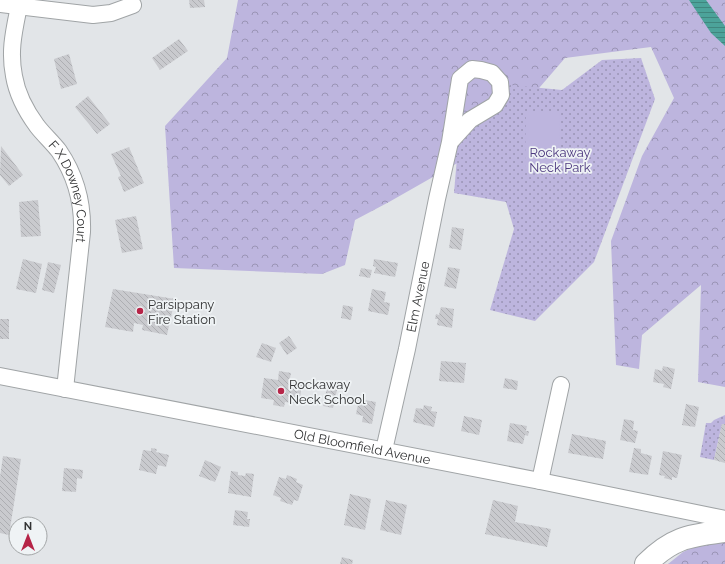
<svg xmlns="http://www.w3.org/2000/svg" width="725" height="564" viewBox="0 0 725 564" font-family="Raleway,sans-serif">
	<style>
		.forest { fill: url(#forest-crowns) }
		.park { fill: url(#park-dots) }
		.pitch { fill: #bdb5de }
		.water { fill: url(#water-rules) }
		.building { fill: url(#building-back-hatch) }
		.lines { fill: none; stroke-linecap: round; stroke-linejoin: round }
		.minor-casing { stroke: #a0a4a6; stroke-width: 18 }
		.highway-casing { stroke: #a0a4a6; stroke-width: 24 }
		.minor { stroke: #fff; stroke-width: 16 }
		.highway { stroke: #fff; stroke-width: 22 }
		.poi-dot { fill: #b62447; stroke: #eff3f5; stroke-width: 1.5 }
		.labels { text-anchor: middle; stroke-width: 3.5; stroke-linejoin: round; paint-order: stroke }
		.park-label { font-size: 13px; fill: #4e3a80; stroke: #eff3f5 }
		.street-label { font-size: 13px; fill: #333435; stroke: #eff3f5 }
		.poi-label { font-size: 13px; fill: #333435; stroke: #eff3f5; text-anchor: start }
	</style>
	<defs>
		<pattern id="forest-crowns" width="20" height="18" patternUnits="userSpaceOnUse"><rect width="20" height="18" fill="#bdb5de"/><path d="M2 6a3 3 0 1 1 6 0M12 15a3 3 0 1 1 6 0" fill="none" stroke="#9a94b5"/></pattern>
		<pattern id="park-dots" width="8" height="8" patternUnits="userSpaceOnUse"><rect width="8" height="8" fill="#bdb5de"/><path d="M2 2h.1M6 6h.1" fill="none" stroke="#9a94b5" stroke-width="1.8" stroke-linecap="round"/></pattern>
		<pattern id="water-rules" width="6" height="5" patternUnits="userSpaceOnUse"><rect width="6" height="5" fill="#4ca39a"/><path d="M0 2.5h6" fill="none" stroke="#40867e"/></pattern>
		<pattern id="building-back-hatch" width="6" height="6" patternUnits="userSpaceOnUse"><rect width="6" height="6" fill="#c9cace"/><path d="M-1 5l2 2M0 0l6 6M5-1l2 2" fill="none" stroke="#adaeb2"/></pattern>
	</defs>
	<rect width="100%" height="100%" fill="#e2e5e8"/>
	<g class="forest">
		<polygon points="238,0 725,0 725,387 698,382 701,285 642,335 639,369 616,365 611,241 642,156 674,98 651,47 565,58 521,109 461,161 389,202 355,220 345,265 322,274 174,268 165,126 227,58"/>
		<polygon points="705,542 725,542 725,564 668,564 683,552"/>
	</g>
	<g class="park">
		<polygon points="641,58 655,99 594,262 535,321 490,310 514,229 506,202 454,193 458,146 510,85 562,90 602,60"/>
		<polygon points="725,415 725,424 722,424 714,460 700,457 706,423 711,423 714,420"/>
	</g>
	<polygon class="pitch" points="526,113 560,113 558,173 525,173"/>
	<polygon class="water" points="689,0 706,0 725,26 725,46 711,33"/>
	<g class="building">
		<polygon points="189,0 204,0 205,7 190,8"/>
		<polygon points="179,39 188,51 160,70 152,58"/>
		<polygon points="69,54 77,84 61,89 54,59"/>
		<polygon points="88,96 110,124 97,134 75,107"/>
		<polygon points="1,146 23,175 9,186 0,175"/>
		<polygon points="129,147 144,183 124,192 118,177 121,176 111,154"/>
		<polygon points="38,200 41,236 21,237 19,202"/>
		<polygon points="136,216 143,249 122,253 115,220"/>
		<polygon points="452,227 464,229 461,250 449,248"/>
		<polygon points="23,259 42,264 36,293 16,289"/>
		<polygon points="374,259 398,263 395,277 374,273 376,267 373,266"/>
		<polygon points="48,262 61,265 54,293 42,290"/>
		<polygon points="448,267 460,269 456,289 444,286"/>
		<polygon points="361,268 372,270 370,278 359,276"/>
		<polygon points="113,289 175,299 167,335 142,330 143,325 134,323 133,332 105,327"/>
		<polygon points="372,289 386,292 384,302 390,303 388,315 368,311"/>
		<polygon points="343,305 353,307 351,320 341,318"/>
		<polygon points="441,307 454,309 452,328 437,325 438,319 435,319 436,314 439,315"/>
		<rect x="0" y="319" width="9" height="20"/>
		<polygon points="289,336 297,348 287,355 279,343"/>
		<polygon points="262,343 276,348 271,362 256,357"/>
		<polygon points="441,361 466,363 464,383 439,381"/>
		<polygon points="663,366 675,369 671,389 663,387 664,384 653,382 655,369 662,371"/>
		<polygon points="279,371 291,373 289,383 302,385 299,404 285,402 284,407 273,405 274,400 261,398 264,378 278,380"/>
		<polygon points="505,378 518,381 517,390 503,388"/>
		<polygon points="327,388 337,390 333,408 323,406"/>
		<polygon points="359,399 376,402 372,424 362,422 363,416 356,414"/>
		<polygon points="686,404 699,407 695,427 682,425"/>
		<polygon points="424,405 432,407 431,411 437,412 434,427 413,422 416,408 423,409"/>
		<polygon points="464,416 482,420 479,435 461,431"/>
		<polygon points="624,419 634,421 633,430 638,431 635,443 620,440"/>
		<polygon points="510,423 527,426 526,431 529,431 528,436 525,435 523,444 507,441"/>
		<polygon points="722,424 725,424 725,463 714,460"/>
		<polygon points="572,434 606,441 603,459 568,453"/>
		<polygon points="151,448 157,449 156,452 169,455 166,467 158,465 156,474 139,470 143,450 151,451"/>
		<polygon points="634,448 641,449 641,453 652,456 648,475 629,472"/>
		<polygon points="663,451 682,455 677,478 672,477 672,480 664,478 665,476 659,475"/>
		<polygon points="3,456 21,459 9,535 0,533 0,477"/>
		<polygon points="205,460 221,467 215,482 199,476"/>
		<polygon points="64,468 83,470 82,479 77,478 76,492 62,491"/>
		<polygon points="231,471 238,472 238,475 245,476 246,473 254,474 251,497 228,493"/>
		<polygon points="287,475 297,479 296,482 303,485 298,501 294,500 292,505 280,501 281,498 273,495 279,477 286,479"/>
		<polygon points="350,494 371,499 365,530 344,525"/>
		<polygon points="386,500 407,505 401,535 380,530"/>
		<polygon points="493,500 518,506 515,522 551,529 547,547 485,534"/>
		<polygon points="235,510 248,512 247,519 250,519 249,527 233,525"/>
		<polygon points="342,557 353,560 352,564 340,564"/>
	</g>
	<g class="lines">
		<g class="minor-casing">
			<g id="minor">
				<polyline points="0,4 93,15 111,13 133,5"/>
				<path id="s1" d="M19 6C14 31 9 51 14 76 17 94 26 111 37 126 44 135 52 142 59 151 76 176 83 203 82 232L65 389"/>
				<path id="s2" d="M0 376 540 481 725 519"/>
				<path id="s3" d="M384 450 407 349 437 199 450 142 460 79 472 69 481 70 492 73 500 82 501 95 495 105 470 120 450 142"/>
				<polyline points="540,481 561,385"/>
			</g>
		</g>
		<g class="highway-casing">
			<path id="highway" d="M646 564C673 537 689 536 725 531"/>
		</g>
		<use href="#minor" class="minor"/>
		<use href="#highway" class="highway"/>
	</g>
	<g class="poi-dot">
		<circle cx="140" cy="311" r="4"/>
		<circle cx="281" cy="391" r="4"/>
	</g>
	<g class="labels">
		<g class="park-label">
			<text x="560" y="157">Rockaway<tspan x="560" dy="15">Neck Park</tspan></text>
		</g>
		<g class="street-label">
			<text dy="5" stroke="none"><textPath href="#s1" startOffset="202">F X Downey Court</textPath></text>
			<text dy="5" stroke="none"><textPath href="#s3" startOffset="157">Elm Avenue</textPath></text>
			<text dy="5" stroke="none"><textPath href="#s2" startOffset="369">Old Bloomfield Avenue</textPath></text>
		</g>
		<g class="poi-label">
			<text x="148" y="309">Parsippany<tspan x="148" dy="15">Fire Station</tspan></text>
			<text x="289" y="389">Rockaway<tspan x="289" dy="15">Neck School</tspan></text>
		</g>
	</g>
	<g transform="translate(28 536)"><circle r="19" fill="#eff3f5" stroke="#a4a7a8"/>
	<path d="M0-3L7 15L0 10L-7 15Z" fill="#b62447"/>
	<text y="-6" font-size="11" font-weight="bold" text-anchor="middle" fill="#333435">N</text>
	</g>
</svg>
